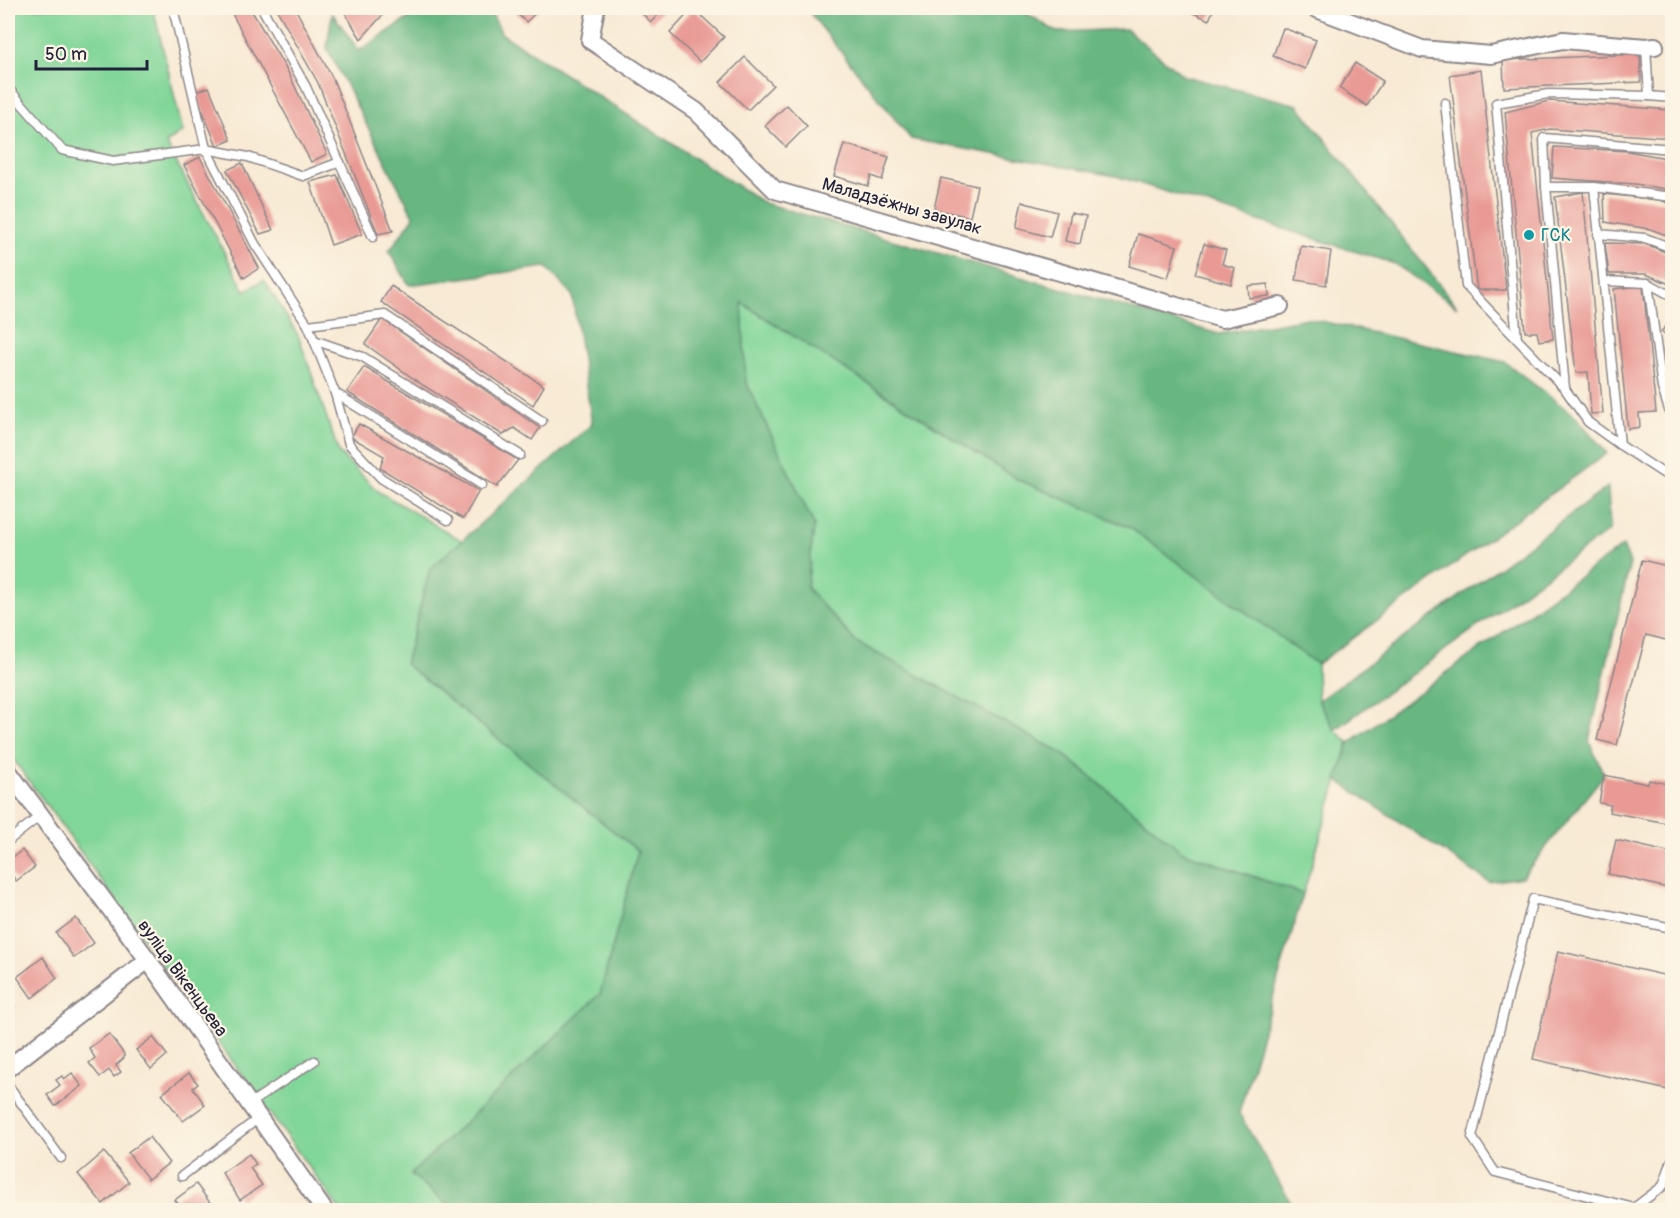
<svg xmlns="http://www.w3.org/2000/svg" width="1680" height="1218" viewBox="0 0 1680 1218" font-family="Pangolin,sans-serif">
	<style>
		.green { fill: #81d699; stroke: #527c6a; stroke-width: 1.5 }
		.forest { fill: #68b781; stroke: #456c5e; stroke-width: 1.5 }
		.building { fill: #e99a95 }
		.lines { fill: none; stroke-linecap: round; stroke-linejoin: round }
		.service-casing { stroke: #8d8688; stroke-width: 11 }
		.minor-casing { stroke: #8d8688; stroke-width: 20 }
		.service { stroke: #fff; stroke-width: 8 }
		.minor { stroke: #fff; stroke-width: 16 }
		.culture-dot { fill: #0f9aa8; stroke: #fcf5e5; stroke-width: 2 }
		.labels { text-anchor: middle; stroke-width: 4.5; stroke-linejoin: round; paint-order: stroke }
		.street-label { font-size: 18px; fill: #22223b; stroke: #fcf5e5 }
		.culture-label { font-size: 18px; fill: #0d838f; stroke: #fcf5e5; text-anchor: start }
	</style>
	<rect width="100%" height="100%" fill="#fcf5e5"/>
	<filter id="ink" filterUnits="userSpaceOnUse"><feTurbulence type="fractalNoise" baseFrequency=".0167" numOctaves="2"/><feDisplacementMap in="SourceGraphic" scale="12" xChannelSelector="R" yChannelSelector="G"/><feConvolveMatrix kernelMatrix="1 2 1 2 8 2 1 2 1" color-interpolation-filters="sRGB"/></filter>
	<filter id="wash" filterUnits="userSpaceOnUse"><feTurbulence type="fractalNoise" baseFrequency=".008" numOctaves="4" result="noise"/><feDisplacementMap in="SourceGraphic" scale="24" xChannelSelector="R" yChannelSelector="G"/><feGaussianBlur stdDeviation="1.35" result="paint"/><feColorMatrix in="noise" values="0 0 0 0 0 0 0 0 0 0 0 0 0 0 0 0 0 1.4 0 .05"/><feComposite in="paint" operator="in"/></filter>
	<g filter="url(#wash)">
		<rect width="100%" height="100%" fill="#f8ead4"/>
		<g class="green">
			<polygon points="8,8 153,8 183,132 166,143 245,291 264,280 298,335 339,453 379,492 463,541 430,570 405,664 638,851 601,994 411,1174 454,1210 340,1210 8,752"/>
			<polygon points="742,303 1017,479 1129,527 1317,664 1318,701 1335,730 1349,743 1303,894 1183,852 1063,754 856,642 807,588 814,525 745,382"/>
		</g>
		<g class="forest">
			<polygon points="411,8 489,8 502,34 764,203 1219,334 1307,318 1505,362 1575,416 1607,453 1317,664 1129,527 1017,479 742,303 746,382 814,525 807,588 856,642 1063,754 1183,852 1303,894 1239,1113 1295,1210 454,1210 411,1174 600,994 638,851 405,664 430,569 592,424 572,295 546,267 409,285 389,251 414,217 327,48 332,13 359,51 409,18"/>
			<polygon points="806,8 1018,8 1057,32 1126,29 1184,76 1298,105 1457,307 1395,264 1116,176 911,139"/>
			<polygon points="1608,487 1610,530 1335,730 1318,701"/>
			<polygon points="1623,546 1630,563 1589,741 1604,775 1522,877 1489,882 1337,780 1349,743"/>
		</g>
		<g id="blocks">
			<g class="building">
				<polygon points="229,8 250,8 288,72 327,154 311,162"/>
				<polygon points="276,8 295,8 333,79 393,231 378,234 318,83"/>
				<polygon points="342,8 366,8 367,10 369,8 389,8 361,39"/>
				<polygon points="511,8 541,8 526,22"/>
				<polygon points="636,8 665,8 651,22"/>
				<polygon points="693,8 724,37 700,62 670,33"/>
				<polygon points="1182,8 1214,8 1209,20"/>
				<polygon points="1283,28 1316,40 1305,69 1273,56"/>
				<polygon points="1640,54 1641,82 1504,88 1503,60"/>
				<polygon points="745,57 773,85 748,110 720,82"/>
				<polygon points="1355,63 1383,81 1367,106 1339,88"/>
				<polygon points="1481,70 1506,290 1477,290 1450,75"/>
				<polygon points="209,87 231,140 217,146 195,92"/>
				<polygon points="1549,101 1672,110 1672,138 1550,129 1532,133 1553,339 1539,341 1537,332 1525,332 1505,112"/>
				<polygon points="787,105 807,126 786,147 765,126"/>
				<polygon points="844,144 889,157 882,180 871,176 868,186 834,176"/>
				<polygon points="1554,147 1627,151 1672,159 1672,190 1635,184 1552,178"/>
				<polygon points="200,157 259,268 244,278 184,165"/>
				<polygon points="242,163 273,230 260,234 227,170"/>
				<polygon points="337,175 362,234 331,245 310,182"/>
				<polygon points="941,178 977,186 970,217 934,209"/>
				<polygon points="1583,192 1603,413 1591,414 1588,372 1576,373 1555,197"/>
				<polygon points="1604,194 1661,200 1672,205 1672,237 1650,229 1605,222"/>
				<polygon points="1022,202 1057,212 1050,237 1016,228"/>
				<polygon points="1071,213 1086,216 1080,244 1065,241"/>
				<polygon points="1138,234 1177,246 1168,278 1129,266"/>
				<polygon points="1605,243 1646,244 1672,255 1672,285 1646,274 1609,274"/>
				<polygon points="1204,244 1226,250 1222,264 1235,268 1231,284 1195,274"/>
				<polygon points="1301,246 1331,251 1326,285 1296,280"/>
				<polygon points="1268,284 1269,296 1249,298 1248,286"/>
				<polygon points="391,286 544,386 533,405 381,302"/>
				<polygon points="1643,286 1656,412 1639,413 1640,427 1628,429 1614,289"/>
				<polygon points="1672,318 1672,376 1667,379 1664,349 1672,337 1661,332"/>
				<polygon points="382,319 540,428 532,440 514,428 503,435 421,384 365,344"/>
				<polygon points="364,367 518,460 497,487 347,392"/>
				<polygon points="359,424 479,491 463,519 380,468 384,456 351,437"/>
				<polygon points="1642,560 1672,567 1672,634 1670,641 1646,635 1617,745 1597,740"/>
				<polygon points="1604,775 1648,784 1649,780 1672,785 1672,824 1609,812 1611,805 1599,803"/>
				<polygon points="1616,840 1672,853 1672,889 1608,874"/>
				<polygon points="22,850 35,867 16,881 8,869 8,861"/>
				<polygon points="76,918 94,943 74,958 56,933"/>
				<polygon points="1558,951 1672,977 1672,1091 1533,1059"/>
				<polygon points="43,957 57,978 32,998 17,977"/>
				<polygon points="8,996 15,1007 8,1012"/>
				<polygon points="109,1034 124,1054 124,1058 116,1065 121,1072 114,1077 109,1070 100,1077 89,1063 95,1058 89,1048"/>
				<polygon points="153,1037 167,1055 151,1069 136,1050"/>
				<polygon points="72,1073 82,1086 55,1106 47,1095 60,1085 56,1080 62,1076 64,1079"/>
				<polygon points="189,1073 198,1084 193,1088 205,1105 183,1121 162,1094"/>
				<polygon points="149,1137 169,1163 148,1179 128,1153"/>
				<polygon points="104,1152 129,1182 103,1204 78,1174"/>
				<polygon points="249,1154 256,1164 250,1168 262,1185 240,1200 222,1173"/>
				<polygon points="196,1184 214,1208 211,1210 183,1210 175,1200"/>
			</g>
		</g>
	</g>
	<g filter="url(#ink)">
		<use href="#blocks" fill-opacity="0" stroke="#8d8688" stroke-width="1.5"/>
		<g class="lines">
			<g class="service-casing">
				<g id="service">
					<polyline points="173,8 206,149 255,244 308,325 335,393 482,485"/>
					<polyline points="262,8 306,87 373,237"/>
					<polyline points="8,88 62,150 113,161 206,149 248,157 303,176 340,162"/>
					<polyline points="1649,96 1672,98"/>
					<polyline points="1445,103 1466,286 1565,389 1588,422 1620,445"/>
					<polyline points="1546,187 1594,187 1672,197"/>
					<polyline points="1594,187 1620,445 1672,479"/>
					<polyline points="1598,234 1645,238 1672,248"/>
					<polyline points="1604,281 1648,283 1672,296"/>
					<polyline points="1648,283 1662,388 1672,419"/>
					<polyline points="308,325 385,315 542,421"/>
					<polyline points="1517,339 1496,103 1548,94 1649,96 1646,47"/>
					<polyline points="314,340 363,357 520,455"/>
					<polyline points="1565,388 1546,187 1544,138 1672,149"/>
					<polyline points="335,393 349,444 381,478 448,520"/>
					<polyline points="8,841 40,816"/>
					<polyline points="1672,928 1533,899 1472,1137 1495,1172 1634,1208 1663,1186 1672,1160"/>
					<polyline points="8,1085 61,1158"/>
					<polyline points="249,1104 314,1061"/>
					<polyline points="182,1176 259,1118"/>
				</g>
			</g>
			<g class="minor-casing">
				<g id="minor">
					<polyline points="596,8 590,40 696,111 775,190 1222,319 1280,306"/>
					<polyline points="1314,8 1422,49 1491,55 1563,40 1646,47 1655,46"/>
					<polyline points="8,771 148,960 324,1210"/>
					<polyline points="8,1068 148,960"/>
				</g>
			</g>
			<use href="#service" class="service"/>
			<use href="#minor" class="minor"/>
		</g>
	</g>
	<circle class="culture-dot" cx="1529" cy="235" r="6"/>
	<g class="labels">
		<g class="street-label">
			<text transform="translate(902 206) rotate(16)" y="6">Маладзёжны завулак</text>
			<text transform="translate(183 978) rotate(54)" y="6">вуліца Вікенцьева</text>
		</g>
		<g class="culture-label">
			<text x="1541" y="241">ГСК</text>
		</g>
	</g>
	<rect width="1680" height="1218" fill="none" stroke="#fcf5e5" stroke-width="30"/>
	<path d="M36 60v9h111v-9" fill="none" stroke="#22223b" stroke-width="3"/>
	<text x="45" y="60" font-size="18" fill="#22223b" stroke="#fcf5e5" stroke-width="4.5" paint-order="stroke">50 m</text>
</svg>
